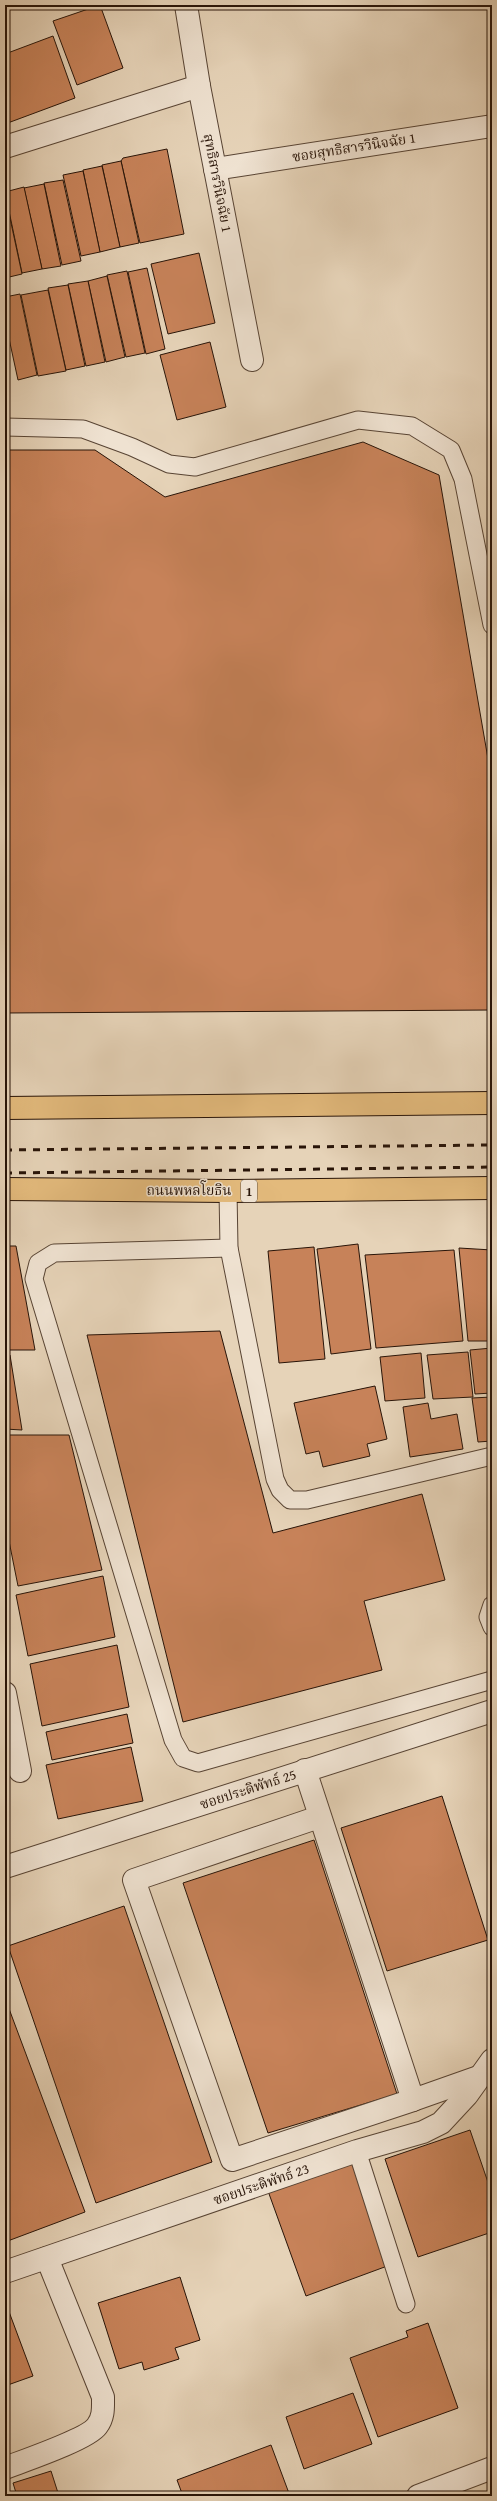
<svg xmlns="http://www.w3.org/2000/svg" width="497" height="2501" viewBox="0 0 497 2501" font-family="'Gentium Book Plus','Noto Serif Thai',serif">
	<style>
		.building { fill: #c78259; stroke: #281408 }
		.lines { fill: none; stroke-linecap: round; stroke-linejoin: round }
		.lane-casing { stroke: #584434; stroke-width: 19 }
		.street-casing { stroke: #584434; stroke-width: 24 }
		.primary-casing { stroke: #281408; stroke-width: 24 }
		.lane { stroke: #efe2d1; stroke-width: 17 }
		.street { stroke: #efe2d1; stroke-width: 22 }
		.primary { stroke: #e3ba7c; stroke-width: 22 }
		.rail { stroke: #281408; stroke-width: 3; stroke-dasharray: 7 7; stroke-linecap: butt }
		.labels { text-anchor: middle; stroke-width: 3; stroke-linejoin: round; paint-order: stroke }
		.shield { fill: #efe2d1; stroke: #645244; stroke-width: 1 }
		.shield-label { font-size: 13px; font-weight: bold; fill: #281408 }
		.street-label { font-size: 14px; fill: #281408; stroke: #efe2d1 }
	</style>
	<rect width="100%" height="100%" fill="#e6d3b8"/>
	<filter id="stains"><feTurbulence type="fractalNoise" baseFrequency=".005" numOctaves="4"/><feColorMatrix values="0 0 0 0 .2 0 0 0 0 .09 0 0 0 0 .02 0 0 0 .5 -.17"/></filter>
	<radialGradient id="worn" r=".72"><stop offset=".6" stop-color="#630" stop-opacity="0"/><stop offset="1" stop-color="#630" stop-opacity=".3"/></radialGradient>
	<g class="building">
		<polygon points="100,5 123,68 77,85 53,21"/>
		<polygon points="53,36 75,98 5,124 5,54"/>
		<polygon points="167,149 184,234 140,243 121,161 123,158"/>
		<polygon points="121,161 139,243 120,247 102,165"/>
		<polygon points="102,166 120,247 100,252 83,170"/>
		<polygon points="83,171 100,252 81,256 63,175"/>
		<polygon points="63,180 81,261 62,265 44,183"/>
		<polygon points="44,184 61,266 42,269 24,188"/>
		<polygon points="24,187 42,269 22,273 5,192"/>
		<polygon points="5,195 22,274 5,278"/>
		<polygon points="199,253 215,323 168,334 151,264"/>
		<polygon points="147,268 165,349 146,354 128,272"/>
		<polygon points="127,271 145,353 126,357 107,275"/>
		<polygon points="107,276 125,357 106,362 88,281"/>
		<polygon points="88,281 105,362 86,366 68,284"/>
		<polygon points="68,285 85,366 66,370 48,288"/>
		<polygon points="48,290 66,371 38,376 21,295"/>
		<polygon points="20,294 37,375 18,380 5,320 5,297"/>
		<polygon points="210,342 226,407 177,420 160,355"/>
		<polygon points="363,442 439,475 492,782 492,1010 5,1013 5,450 95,450 165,497"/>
		<polygon points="358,1244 371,1349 331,1354 317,1249"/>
		<polygon points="5,1246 16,1246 35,1350 5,1350"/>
		<polygon points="314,1247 325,1359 279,1363 268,1251"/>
		<polygon points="459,1248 492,1250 492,1341 468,1341"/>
		<polygon points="454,1250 463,1341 376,1348 365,1255"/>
		<polygon points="220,1331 273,1533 422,1494 445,1580 364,1601 382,1670 183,1722 87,1335"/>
		<polygon points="492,1348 492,1393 475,1394 470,1350"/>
		<polygon points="468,1352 473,1397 433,1399 427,1355"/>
		<polygon points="421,1353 425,1398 385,1401 380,1357"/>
		<polygon points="5,1355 10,1355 22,1430 5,1429"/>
		<polygon points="375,1386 387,1439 367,1444 370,1456 323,1467 319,1451 306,1454 294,1403"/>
		<polygon points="492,1397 492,1441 478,1442 472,1398"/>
		<polygon points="428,1403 431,1419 457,1414 463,1449 410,1457 403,1407"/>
		<polygon points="5,1435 69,1435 102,1570 18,1586 5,1521"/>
		<polygon points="103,1576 115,1637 28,1656 16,1595"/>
		<polygon points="117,1645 129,1707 42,1726 30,1664"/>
		<polygon points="127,1714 133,1743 52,1760 46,1732"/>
		<polygon points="131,1747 143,1801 58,1819 46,1765"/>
		<polygon points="442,1796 488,1940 387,1971 341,1828"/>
		<polygon points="314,1840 397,2094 268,2133 183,1883"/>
		<polygon points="124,1906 212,2162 96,2203 8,1946"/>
		<polygon points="5,1998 85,2212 5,2242"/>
		<polygon points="470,2130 492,2194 492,2232 418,2257 385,2159"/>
		<polygon points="352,2161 390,2265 306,2296 268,2191"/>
		<polygon points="180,2277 200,2340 175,2348 179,2359 144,2370 142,2362 119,2369 98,2303"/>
		<polygon points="5,2301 33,2376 5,2386"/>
		<polygon points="428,2323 458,2408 378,2437 350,2358 408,2337 406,2331"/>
		<polygon points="353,2393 372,2444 304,2469 286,2417"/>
		<polygon points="271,2445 290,2496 183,2496 177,2480"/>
		<polygon points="51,2471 59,2496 17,2496 13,2483"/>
	</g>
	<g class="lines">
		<g class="lane-casing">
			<g id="lane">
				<polyline points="5,427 83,429 132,447 169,464 195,467 358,420 412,426 451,450 463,479 492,625"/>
				<polyline points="228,1191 229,1248 275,1479 280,1490 290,1500 307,1500 492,1456"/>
				<polyline points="229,1248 54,1253 38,1263 34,1279 173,1740 183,1758 198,1763 492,1680"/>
				<polyline points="492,1605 488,1617 492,1627"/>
				<polyline points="357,2151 406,2304"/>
			</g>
		</g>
		<g class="street-casing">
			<g id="street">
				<polyline points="186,5 199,86 252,360"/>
				<polyline points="5,147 199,86"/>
				<polyline points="215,169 492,126"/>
				<polyline points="5,1693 20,1771"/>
				<polyline points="305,1770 413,2100 481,2076"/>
				<polyline points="319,1817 134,1880 232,2160 413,2100"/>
				<polyline points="5,1867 492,1711"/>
				<polyline points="5,2272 357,2151 423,2132 441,2123 467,2095 492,2060"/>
				<path d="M5 2468C23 2461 88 2439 97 2426 104 2417 103 2407 103 2397L47 2258"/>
				<polyline points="418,2496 492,2468"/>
			</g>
		</g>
		<g class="primary-casing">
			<g id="primary">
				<polyline points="5,1108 492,1103"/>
				<polyline points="5,1189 228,1191 492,1188"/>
			</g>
		</g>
		<use href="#lane" class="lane"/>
		<use href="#street" class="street"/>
		<use href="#primary" class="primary"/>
		<g class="rail">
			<polyline points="5,1150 492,1145"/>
			<polyline points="5,1173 492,1167"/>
		</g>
	</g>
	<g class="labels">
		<rect class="shield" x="241" y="1180" width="16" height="22" rx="3"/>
		<g class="shield-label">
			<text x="249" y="1196">1</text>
		</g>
		<g class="street-label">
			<text transform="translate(354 147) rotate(-9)" y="5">ซอยสุทธิสารวินิจฉัย 1</text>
			<text transform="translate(218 183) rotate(79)" y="5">สุทธิสารวินิจฉัย 1</text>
			<text x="189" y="1195">ถนนพหลโยธิน</text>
			<text transform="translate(248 1789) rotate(-18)" y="5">ซอยประดิพัทธ์ 25</text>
			<text transform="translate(261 2184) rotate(-19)" y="5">ซอยประดิพัทธ์ 23</text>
		</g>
	</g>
	<rect width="497" height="2501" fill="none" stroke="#e6d3b8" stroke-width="20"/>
	<rect x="6" y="6" width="485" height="2489" fill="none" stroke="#281408" stroke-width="2"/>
	<rect x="10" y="10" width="477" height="2481" fill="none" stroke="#281408"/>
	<rect width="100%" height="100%" filter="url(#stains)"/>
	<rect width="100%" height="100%" fill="url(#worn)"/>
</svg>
